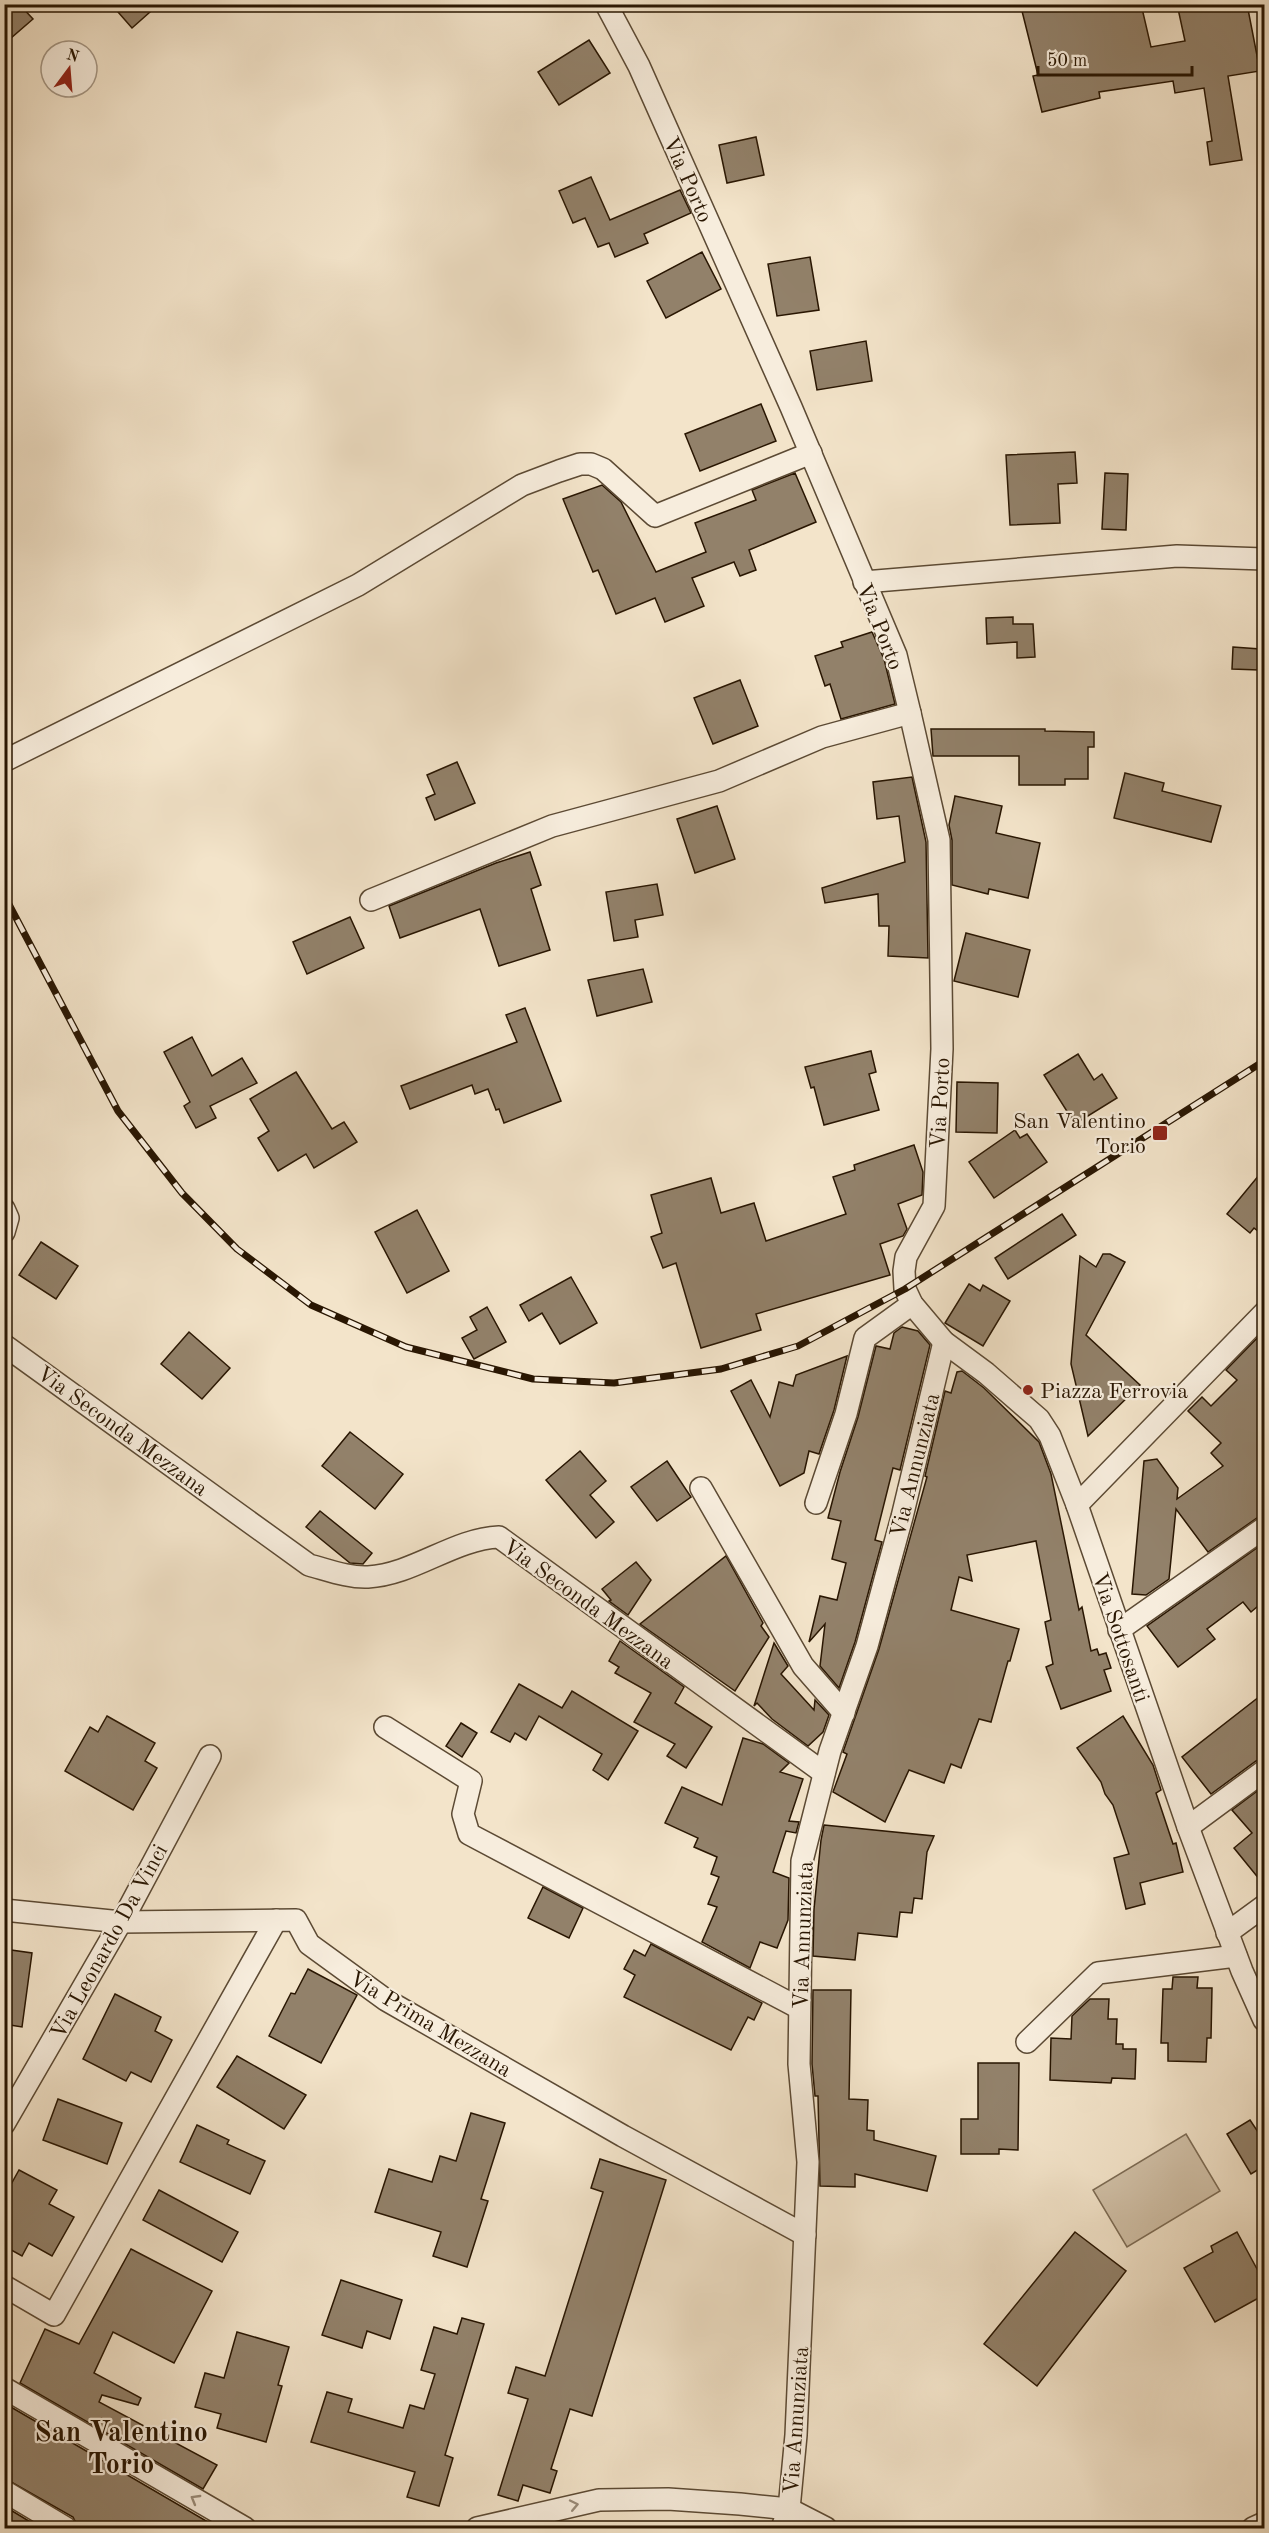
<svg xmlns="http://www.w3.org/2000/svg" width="1269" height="2533" viewBox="0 0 1269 2533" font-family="'Old Standard TT',serif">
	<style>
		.green { fill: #d1c1a8; stroke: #7d6c55; stroke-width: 1.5 }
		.building { fill: #92816a; stroke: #291602; stroke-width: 1.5 }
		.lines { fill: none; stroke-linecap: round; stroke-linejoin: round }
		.minor-casing { stroke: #5c4a34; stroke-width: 24 }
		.minor { stroke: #f7eddd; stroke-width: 21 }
		.rail-casing { stroke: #291602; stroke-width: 7 }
		.rail { stroke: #f7eddd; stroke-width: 4.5; stroke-dasharray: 14; stroke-linecap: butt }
		.oneway { stroke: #9a8c7a }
		.poi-dot { fill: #8f2418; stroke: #f7eddd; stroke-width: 2 }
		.labels { text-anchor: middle; stroke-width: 4.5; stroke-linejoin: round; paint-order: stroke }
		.street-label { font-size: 22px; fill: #291602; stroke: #f7eddd }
		.poi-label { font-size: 22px; fill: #291602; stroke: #f7eddd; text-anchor: end }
		.district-label { font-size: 28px; font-weight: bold; fill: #291602; stroke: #f7eddd }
	</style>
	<rect width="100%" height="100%" fill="#f3e4ca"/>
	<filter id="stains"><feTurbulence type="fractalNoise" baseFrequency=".00333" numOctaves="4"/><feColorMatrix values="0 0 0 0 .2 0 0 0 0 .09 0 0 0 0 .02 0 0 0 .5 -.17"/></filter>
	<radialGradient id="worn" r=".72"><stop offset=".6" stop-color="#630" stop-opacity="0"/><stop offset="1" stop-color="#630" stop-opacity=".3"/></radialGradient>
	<polygon class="green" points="1186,2134 1220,2191 1127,2247 1093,2190"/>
	<g class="building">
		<polygon points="4,4 19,4 33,19 4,44"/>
		<polygon points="111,4 159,4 132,28"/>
		<polygon points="1051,4 1141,4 1151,47 1185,41 1177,4 1247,4 1260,71 1228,76 1242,160 1210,165 1207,142 1212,141 1204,88 1175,93 1173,81 1099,92 1100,98 1042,112 1033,76 1038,75 1022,11"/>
		<polygon points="589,40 610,73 559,105 538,72"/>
		<polygon points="756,137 764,175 727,183 719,145"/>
		<polygon points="591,177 610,220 680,190 691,213 644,234 648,243 615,257 609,243 598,247 585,218 573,223 559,191"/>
		<polygon points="702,252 721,289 666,318 647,281"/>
		<polygon points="810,257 819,310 777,316 768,264"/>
		<polygon points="866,341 872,381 817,390 810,351"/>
		<polygon points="761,404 776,441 700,471 685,434"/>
		<polygon points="1075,452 1077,483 1058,484 1060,523 1010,525 1006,455"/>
		<polygon points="795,473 816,522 749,550 756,570 740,576 734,562 692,578 704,606 665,622 655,598 616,614 598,570 593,572 563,499 602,485 621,502 656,572 706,552 695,523 756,500 752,490"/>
		<polygon points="1105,473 1128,474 1126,530 1102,529"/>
		<polygon points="1013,617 1013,624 1033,624 1035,657 1017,658 1017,642 987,644 986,618"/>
		<polygon points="872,632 884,659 895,704 841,719 830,684 825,686 815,656 843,647 841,642"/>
		<polygon points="1233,647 1260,649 1259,670 1232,669"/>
		<polygon points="740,680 758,726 713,744 694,698"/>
		<polygon points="931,729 1045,729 1045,731 1094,732 1094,747 1088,747 1088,779 1065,779 1065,785 1019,785 1019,756 933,756"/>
		<polygon points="457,762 475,803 435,820 426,798 435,794 427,775"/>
		<polygon points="1125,773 1164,783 1162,791 1221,806 1211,842 1114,818"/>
		<polygon points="912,777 926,842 928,958 888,956 889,926 879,926 878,894 825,903 822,888 905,862 899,816 877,819 873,782"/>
		<polygon points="955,796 1002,806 996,833 1040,843 1028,898 989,889 988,894 952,885 952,840 949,825"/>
		<polygon points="717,806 735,859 695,873 677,819"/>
		<polygon points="530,852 541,885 531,889 550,950 499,966 480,909 400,938 389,906 496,863"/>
		<polygon points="657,884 663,915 635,920 638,937 614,941 606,892"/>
		<polygon points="350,917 364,948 307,974 293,942"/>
		<polygon points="966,933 1030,950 1018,997 954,981"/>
		<polygon points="643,969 652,1002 597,1016 588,980"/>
		<polygon points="525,1008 561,1101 504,1123 499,1109 496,1110 488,1089 475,1094 472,1085 410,1109 401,1086 517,1042 506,1015"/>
		<polygon points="192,1037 212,1076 242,1058 257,1083 210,1106 216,1118 196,1128 184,1106 190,1102 164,1052"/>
		<polygon points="871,1051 876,1072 869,1074 879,1110 824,1125 814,1087 811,1088 805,1067"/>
		<polygon points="1078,1054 1094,1080 1102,1074 1117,1098 1075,1124 1044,1075"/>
		<polygon points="296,1072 332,1129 344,1122 357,1142 314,1168 306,1154 278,1171 258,1138 269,1131 250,1099"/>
		<polygon points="957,1082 998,1083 997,1133 956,1132"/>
		<polygon points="1015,1130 1020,1138 1027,1134 1047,1162 994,1198 969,1162"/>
		<polygon points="914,1145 923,1172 922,1195 898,1204 907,1229 903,1236 880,1244 890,1275 756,1314 761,1330 701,1348 676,1263 663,1268 651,1237 662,1233 651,1195 711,1178 721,1213 754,1203 766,1241 846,1214 833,1177 855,1170 854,1165"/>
		<polygon points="1264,1169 1264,1236 1254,1228 1250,1233 1227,1214"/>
		<polygon points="417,1210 449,1271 407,1293 375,1232"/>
		<polygon points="1062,1214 1076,1235 1008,1279 995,1258"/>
		<polygon points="41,1242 78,1266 56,1299 19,1275"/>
		<polygon points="1103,1254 1110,1254 1125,1262 1086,1335 1140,1385 1088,1436 1071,1364 1080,1256 1096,1267"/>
		<polygon points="571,1277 597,1323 560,1344 542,1313 529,1321 520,1305"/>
		<polygon points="969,1284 980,1291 983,1285 1010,1301 983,1346 945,1323"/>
		<polygon points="487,1307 506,1342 474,1359 462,1338 477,1330 470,1317"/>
		<polygon points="902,1327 918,1331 930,1345 900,1470 893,1468 875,1540 882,1542 855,1642 839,1688 820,1666 825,1624 809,1642 820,1596 837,1600 846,1563 832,1559 841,1521 828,1518 840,1472 858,1417 876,1346 890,1349 894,1333"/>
		<polygon points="1264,1331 1264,1516 1257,1518 1208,1552 1176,1509 1169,1579 1146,1595 1132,1594 1144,1461 1157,1459 1178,1488 1177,1499 1223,1466 1211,1453 1221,1443 1188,1411 1202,1397 1211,1406 1237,1380 1226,1370"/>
		<polygon points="189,1332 230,1368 202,1399 161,1364"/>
		<polygon points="847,1356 834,1410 819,1454 809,1451 804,1473 780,1486 731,1391 751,1380 770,1417 779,1382 793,1386 796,1375"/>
		<polygon points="962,1371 984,1388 1039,1442 1051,1474 1079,1610 1082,1607 1091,1651 1097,1649 1099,1655 1106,1653 1111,1668 1104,1670 1111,1691 1061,1709 1046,1667 1053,1664 1045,1622 1051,1620 1036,1541 967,1555 972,1581 959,1577 951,1610 1019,1629 1010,1661 1008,1661 991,1722 979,1719 961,1768 951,1764 944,1783 909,1770 885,1822 833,1792 847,1754 843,1752 879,1649 927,1477 925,1476 945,1391 951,1393 957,1372"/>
		<polygon points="350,1432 403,1474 375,1509 322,1466"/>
		<polygon points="580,1451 606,1481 590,1495 614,1522 596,1538 546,1480"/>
		<polygon points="667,1461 691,1497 657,1521 631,1487"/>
		<polygon points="320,1511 372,1553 363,1564 350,1563 306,1527"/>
		<polygon points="1264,1543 1264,1601 1251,1612 1243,1602 1207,1629 1215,1639 1178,1667 1147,1626"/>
		<polygon points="726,1556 763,1623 761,1626 769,1637 735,1691 640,1624"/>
		<polygon points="636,1562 651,1580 628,1615 609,1601 611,1600 602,1589"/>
		<polygon points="620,1641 684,1687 675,1703 712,1727 686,1768 667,1756 675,1744 634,1722 651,1693 615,1673 619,1667 609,1661"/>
		<polygon points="774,1643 788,1666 781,1674 814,1710 815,1700 829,1715 823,1732 808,1746 772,1719 757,1703 754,1706"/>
		<polygon points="519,1684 562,1708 572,1691 638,1731 608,1780 593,1770 602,1754 539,1716 526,1740 515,1733 510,1742 491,1732"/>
		<polygon points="1264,1693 1264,1758 1256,1761 1211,1794 1182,1757"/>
		<polygon points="107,1716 155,1743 145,1761 157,1768 133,1810 65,1771 90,1727 98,1732"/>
		<polygon points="1123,1716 1153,1765 1161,1790 1156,1793 1173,1844 1176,1843 1183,1872 1140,1883 1145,1904 1126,1909 1114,1858 1129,1854 1113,1805 1105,1794 1101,1782 1077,1748"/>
		<polygon points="461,1723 477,1733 462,1757 446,1746"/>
		<polygon points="743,1738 763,1744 789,1763 780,1772 803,1779 789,1821 799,1822 796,1833 786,1831 773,1872 789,1878 788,1920 777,1948 760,1942 750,1968 702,1942 717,1907 708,1904 719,1877 711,1874 717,1857 694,1847 698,1838 665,1823 682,1787 722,1805"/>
		<polygon points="1264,1786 1264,1885 1234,1848 1252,1833 1232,1810"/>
		<polygon points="824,1825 934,1836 927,1852 922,1899 914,1898 912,1913 900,1912 897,1937 858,1933 855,1960 813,1956 814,1909 821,1840"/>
		<polygon points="543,1887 583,1908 569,1938 528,1918"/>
		<polygon points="651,1944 762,2003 754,2020 748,2017 731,2050 624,1997 635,1975 624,1969 634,1950 645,1956"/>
		<polygon points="4,1949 32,1953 22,2027 4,2024"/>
		<polygon points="308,1969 357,1995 321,2063 269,2036 291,1993 295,1994"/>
		<polygon points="1173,1977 1198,1977 1197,1988 1212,1988 1211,2038 1207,2038 1206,2062 1168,2061 1168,2043 1161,2043 1163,1989 1172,1989"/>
		<polygon points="813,1990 851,1990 849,2099 868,2100 867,2130 874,2131 874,2140 936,2156 927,2191 855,2174 855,2187 820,2186 818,2096 815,2096 812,2064"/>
		<polygon points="115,1994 161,2017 155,2031 172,2040 151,2082 131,2072 126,2081 83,2059"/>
		<polygon points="1090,1999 1109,1999 1108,2019 1117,2019 1116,2044 1123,2044 1123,2049 1136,2049 1135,2079 1112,2078 1111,2083 1050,2080 1051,2038 1071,2039 1072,2016"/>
		<polygon points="237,2056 306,2095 284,2129 217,2087"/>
		<polygon points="978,2063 1019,2063 1018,2150 999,2149 999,2154 961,2154 961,2119 978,2119"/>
		<polygon points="58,2099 122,2123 107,2164 43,2140"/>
		<polygon points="471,2113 505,2123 481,2199 488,2201 467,2267 433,2256 441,2232 375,2212 389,2169 432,2182 440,2156 456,2161"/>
		<polygon points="1250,2120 1258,2132 1264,2128 1264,2166 1251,2174 1227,2134"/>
		<polygon points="197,2125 229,2140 227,2144 265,2161 250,2194 180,2162"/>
		<polygon points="600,2159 666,2180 592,2416 570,2409 551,2469 557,2471 550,2493 523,2485 518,2501 498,2495 528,2399 508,2393 516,2367 545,2376 603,2192 591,2188"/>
		<polygon points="19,2170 57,2190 49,2204 74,2217 52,2256 29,2243 22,2256 4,2246 4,2197"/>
		<polygon points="159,2190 238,2232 222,2262 143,2220"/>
		<polygon points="1075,2232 1126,2271 1037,2386 984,2344"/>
		<polygon points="1237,2232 1264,2282 1264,2295 1215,2322 1184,2268 1213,2252 1211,2246"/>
		<polygon points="131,2249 212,2291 174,2363 113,2332 94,2373 141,2398 138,2405 102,2395 99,2402 217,2465 203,2489 20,2383 45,2329 79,2344"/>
		<polygon points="341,2280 402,2300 390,2339 367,2331 362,2348 322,2335"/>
		<polygon points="462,2318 484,2324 445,2455 453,2458 439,2506 407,2497 415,2472 311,2442 327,2392 352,2399 348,2412 403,2428 410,2405 424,2409 435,2374 421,2370 434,2327 457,2334"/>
		<polygon points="237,2332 289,2347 278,2385 282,2386 266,2442 217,2428 221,2414 195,2407 205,2373 224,2378"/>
		<polygon points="4,2403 220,2529 79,2529 73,2517 4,2478"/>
		<polygon points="4,2506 42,2529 4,2529"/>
	</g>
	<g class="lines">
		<g class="minor-casing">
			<g id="minor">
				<polyline points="606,4 639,66 791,407 896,655 910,713 939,840 942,1049 934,1206 906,1257 904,1271 905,1289 912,1304 944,1342 986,1373 1039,1419 1050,1436 1077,1505"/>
				<polyline points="864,582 1177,556 1264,559"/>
				<polyline points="4,761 358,585 522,485 559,471 580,464 591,464 603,469 655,516 811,453"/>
				<polyline points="371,900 552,826 719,781 822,737 910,713"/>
				<polyline points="4,1209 8,1218 4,1232"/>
				<polyline points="1264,1313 1077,1505 1188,1827 1242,1971 1264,2020"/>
				<path d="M4 1345 309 1565C328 1570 349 1578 368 1577 415 1574 453 1539 499 1537L824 1773"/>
				<polyline points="701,1488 803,1666 844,1713"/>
				<polyline points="816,1503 846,1414 865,1338 912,1304"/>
				<polyline points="1119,1630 1264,1528"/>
				<polyline points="385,1727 471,1781 463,1814 469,1834 799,2008"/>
				<polyline points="1188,1827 1264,1771"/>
				<polyline points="4,1910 121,1922 296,1920 309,1944 386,2000 623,2136 805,2235"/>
				<polyline points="1227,1933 1264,1906"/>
				<polyline points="1027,2042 1098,1973 1236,1956"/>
				<polyline points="4,2124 129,1908 210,1756"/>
				<polyline points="4,2286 54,2315 276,1920"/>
				<polyline points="4,2388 245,2528"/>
				<polyline points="4,2491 66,2528"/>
				<polyline points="477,2528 599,2500 668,2499 740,2504 789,2509 826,2528"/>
				<polyline points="782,2528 789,2509 796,2435 808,2162 799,2064 802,1861 830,1751 867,1646 902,1517 944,1342"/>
				<polyline points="1253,2528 1264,2523"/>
			</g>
		</g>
		<use href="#minor" class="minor"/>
		<g class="rail-casing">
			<polyline id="rail" points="4,895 118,1111 182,1193 237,1249 311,1305 406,1347 533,1379 614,1383 721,1369 798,1346 905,1289 1264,1061"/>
		</g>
		<use href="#rail" class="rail"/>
	</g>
	<defs><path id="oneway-chevron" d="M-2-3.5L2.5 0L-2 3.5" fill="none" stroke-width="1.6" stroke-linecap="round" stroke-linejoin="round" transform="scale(1.5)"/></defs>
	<g class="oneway">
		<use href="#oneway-chevron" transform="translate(195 2499) rotate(-150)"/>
		<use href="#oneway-chevron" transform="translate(574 2505) rotate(-12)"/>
	</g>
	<g class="poi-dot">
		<rect x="1152" y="1125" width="16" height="16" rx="3"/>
		<circle cx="1028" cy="1390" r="6"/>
	</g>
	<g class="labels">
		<g class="street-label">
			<text transform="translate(689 179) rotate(66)" y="8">Via Porto</text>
			<text transform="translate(881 626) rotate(68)" y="8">Via Porto</text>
			<text transform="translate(939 1103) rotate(-87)" y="8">Via Porto</text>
			<text transform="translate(123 1430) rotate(36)" y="8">Via Seconda Mezzana</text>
			<text transform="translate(914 1465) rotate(-76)" y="8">Via Annunziata</text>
			<text transform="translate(589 1603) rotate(36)" y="8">Via Seconda Mezzana</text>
			<text transform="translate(1122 1637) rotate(71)" y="8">Via Sottosanti</text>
			<text transform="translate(802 1935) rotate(-88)" y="8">Via Annunziata</text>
			<text transform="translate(108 1941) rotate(-61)" y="8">Via Leonardo Da Vinci</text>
			<text transform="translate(431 2023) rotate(31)" y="8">Via Prima Mezzana</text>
			<text transform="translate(795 2420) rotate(-86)" y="8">Via Annunziata</text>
		</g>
		<g class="poi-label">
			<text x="1146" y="1128">San Valentino<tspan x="1146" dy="25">Torio</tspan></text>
			<text x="1040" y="1398" text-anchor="start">Piazza Ferrovia</text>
		</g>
		<g class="district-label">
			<text x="121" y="2441">San Valentino<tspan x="121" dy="32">Torio</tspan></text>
		</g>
	</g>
	<rect width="1269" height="2533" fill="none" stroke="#f3e4ca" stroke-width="24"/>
	<rect x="6" y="6" width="1257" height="2521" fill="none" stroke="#291602" stroke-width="3"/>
	<rect x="12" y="12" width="1245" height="2509" fill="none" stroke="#291602" stroke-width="1.5"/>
	<g transform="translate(69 69) rotate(16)"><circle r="28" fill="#f7eddd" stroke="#a59785" stroke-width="1.5"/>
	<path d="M0-4.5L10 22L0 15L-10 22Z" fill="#8f2418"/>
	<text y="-9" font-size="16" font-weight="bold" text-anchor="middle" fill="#291602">N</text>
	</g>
	<path d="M1038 66v9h154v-9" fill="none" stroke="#291602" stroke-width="3"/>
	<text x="1047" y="66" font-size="18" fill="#291602" stroke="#f7eddd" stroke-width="4.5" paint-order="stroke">50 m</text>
	<rect width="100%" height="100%" filter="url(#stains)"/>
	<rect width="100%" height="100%" fill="url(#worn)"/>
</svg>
